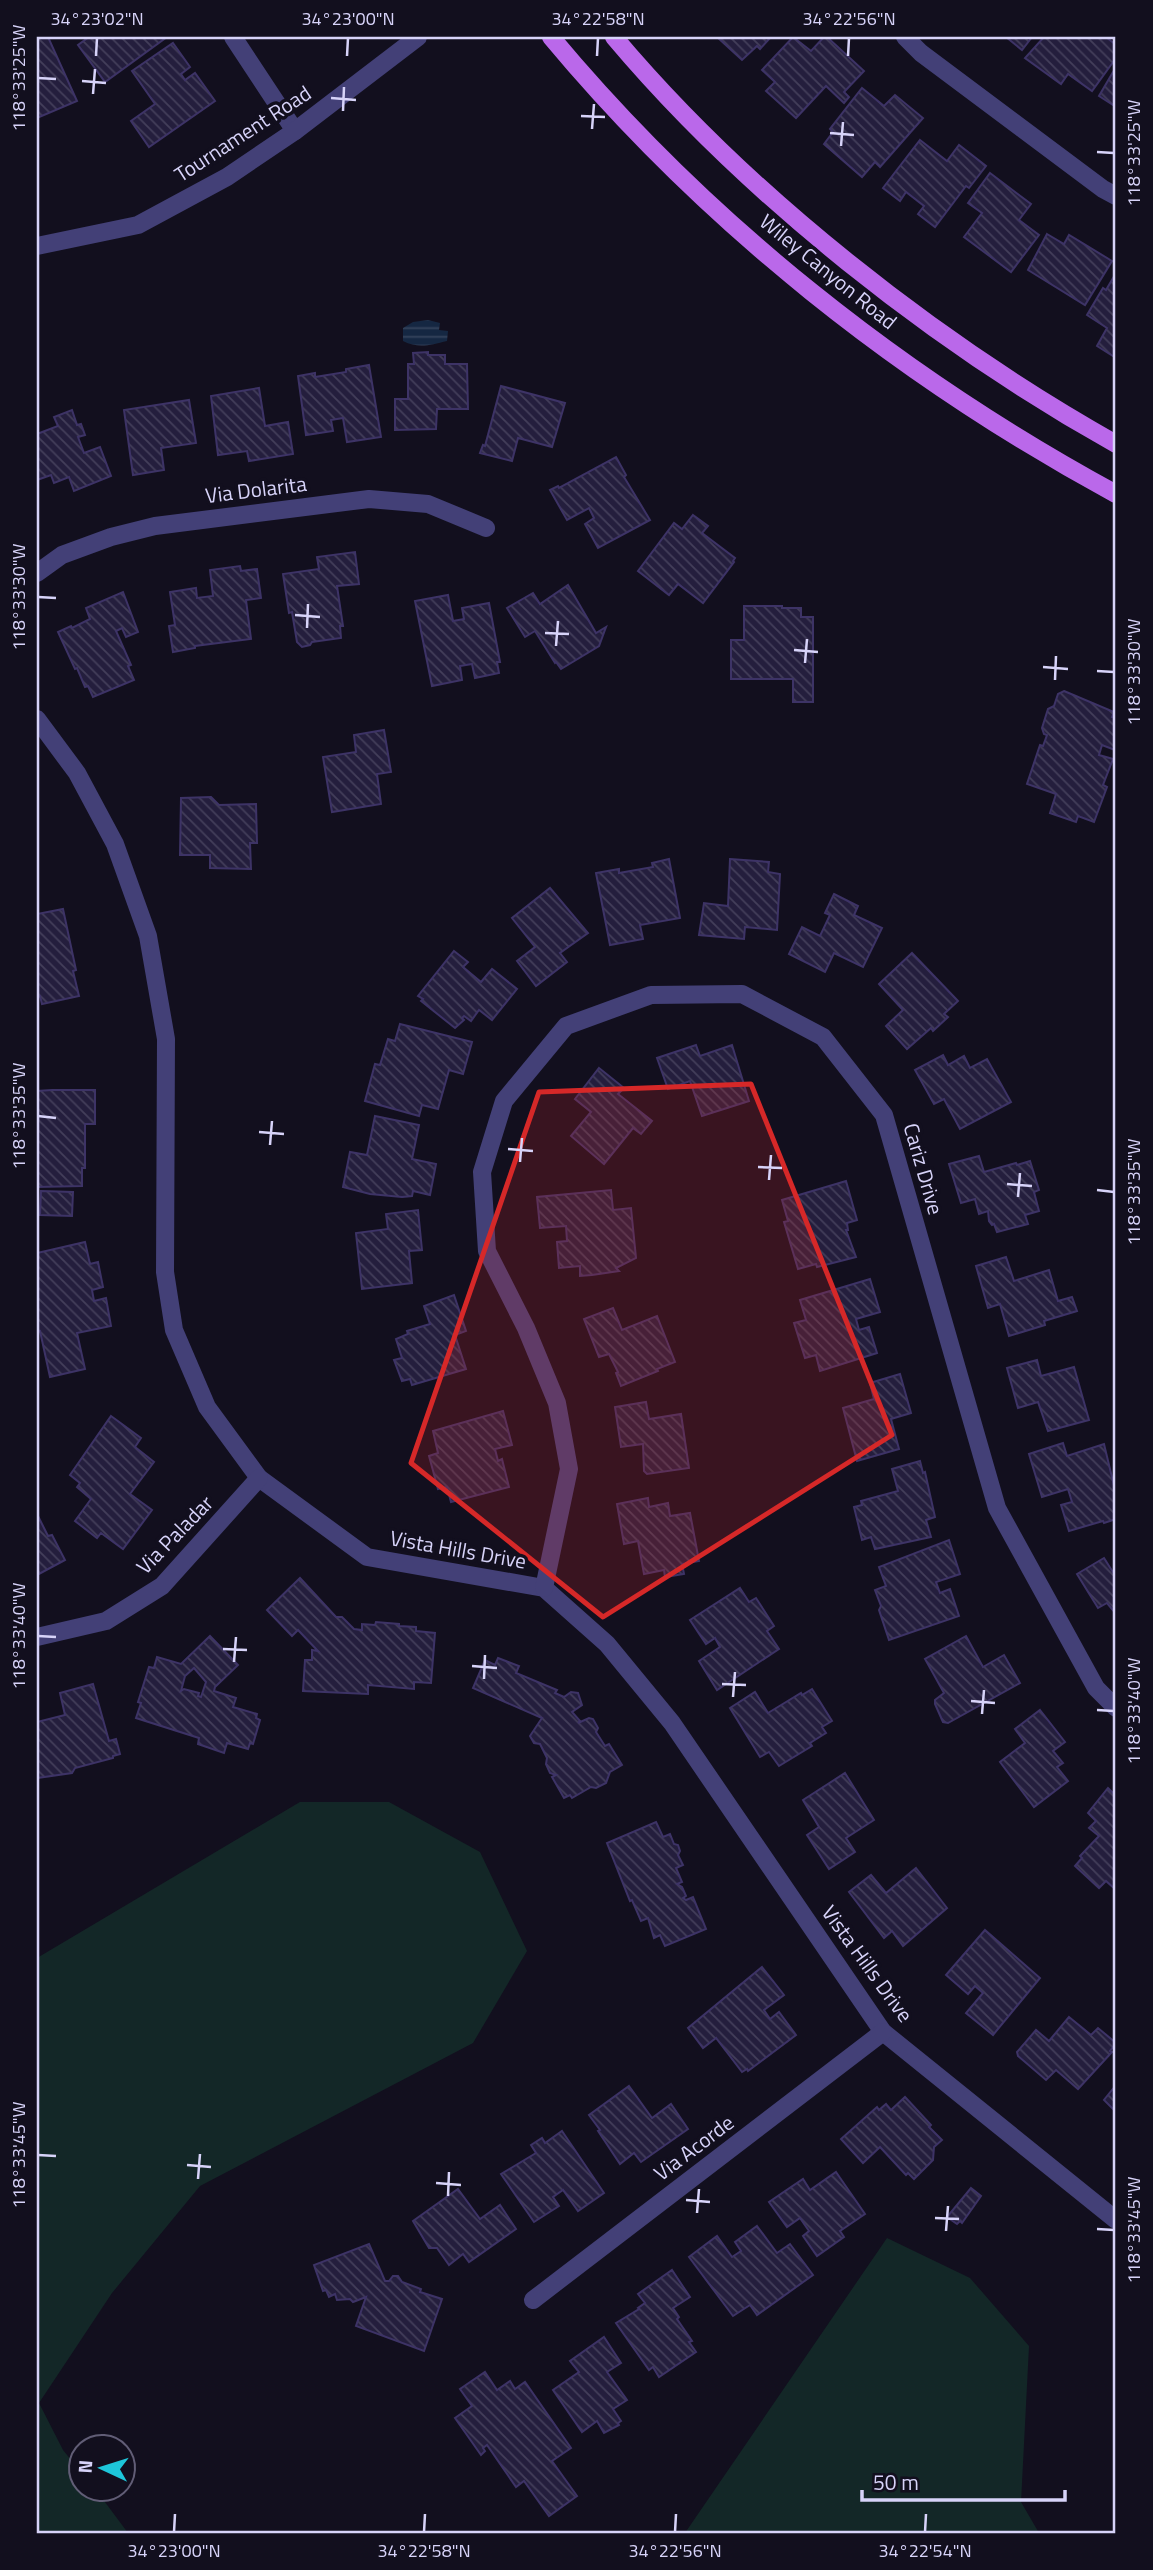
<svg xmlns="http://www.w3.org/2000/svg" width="1153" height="2570" viewBox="0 0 1153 2570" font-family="'Titillium Web',sans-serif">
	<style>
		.grass { fill: #132727 }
		.water { fill: url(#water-rules) }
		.building { fill: url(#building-back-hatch); stroke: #3d3366; stroke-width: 2; fill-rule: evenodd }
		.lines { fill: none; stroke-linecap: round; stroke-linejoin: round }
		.minor { stroke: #434077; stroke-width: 18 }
		.major { stroke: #ba68ea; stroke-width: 18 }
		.marked { fill: #d62828; fill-opacity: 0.2; stroke: #d62828; stroke-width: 5; stroke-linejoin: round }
		.ticks { fill: none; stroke: #d7d3f9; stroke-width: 2.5 }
		.labels { text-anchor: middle; stroke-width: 7; stroke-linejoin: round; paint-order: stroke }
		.street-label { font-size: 21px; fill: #d7d3f9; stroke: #120f1e }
		.neatline { fill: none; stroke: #d7d3f9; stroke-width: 2.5 }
		.ticks-label { font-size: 18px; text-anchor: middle; fill: #d7d3f9 }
	</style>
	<defs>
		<pattern id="water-rules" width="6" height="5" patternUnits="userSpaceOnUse" patternTransform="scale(1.75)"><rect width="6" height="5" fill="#152742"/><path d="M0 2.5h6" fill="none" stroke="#36455e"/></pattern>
		<pattern id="building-back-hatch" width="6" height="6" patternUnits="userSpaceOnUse" patternTransform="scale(1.75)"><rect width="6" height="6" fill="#241e3d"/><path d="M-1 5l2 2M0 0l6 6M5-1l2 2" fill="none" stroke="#433e5a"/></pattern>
	</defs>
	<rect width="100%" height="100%" fill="#120f1e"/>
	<g class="grass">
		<polygon points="300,1802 389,1802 480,1852 527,1951 473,2043 200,2186 112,2293 39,2403 63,2450 80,2471 80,2490 96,2490 128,2533 37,2533 37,1958"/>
		<polygon points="887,2238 970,2278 1029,2346 1021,2502 1039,2533 685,2533"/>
	</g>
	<path class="water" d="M428 320 440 323 439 330 448 331 447 341C430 345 419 349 403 341V328L413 322Z"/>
	<g class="building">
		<polygon points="37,37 48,37 77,101 37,118"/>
		<polygon points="89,37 167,37 105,82 78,45"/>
		<polygon points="717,37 771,37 760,49 757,46 742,60"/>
		<polygon points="793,37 811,51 824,37 827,37 864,71 844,92 849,97 844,103 826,86 796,118 766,91 775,82 762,70"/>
		<polygon points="1006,37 1032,37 1022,50"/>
		<polygon points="1044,37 1106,37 1116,45 1116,58 1092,91 1068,74 1061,84 1025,58"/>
		<polygon points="173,43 190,67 181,74 185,80 195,73 215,101 149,147 131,121 155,104 132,71"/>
		<polygon points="1116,67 1116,107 1099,96"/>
		<polygon points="862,88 884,106 895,95 923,118 880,167 875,162 862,177 824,144 833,132 830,129"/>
		<polygon points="920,140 947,161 959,145 986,166 969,188 966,186 935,227 918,214 924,206 906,192 900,201 883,188"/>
		<polygon points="990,173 1031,204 1019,220 1039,235 1011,272 964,237 982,213 968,203"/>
		<polygon points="1047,234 1064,244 1069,235 1112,261 1085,305 1028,270"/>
		<polygon points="1116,273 1116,358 1097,346 1107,328 1087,315 1103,288 1106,290"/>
		<polygon points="428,352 428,355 445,355 445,364 467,364 468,409 437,409 436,429 395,430 395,399 408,399 408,364 414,364 413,353"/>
		<polygon points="369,365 381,437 347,442 343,418 331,420 333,431 306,435 298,376 315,373 315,377 346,372 346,369"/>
		<polygon points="501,386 565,403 552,447 518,438 512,461 480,453 483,445 485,446"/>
		<polygon points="259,388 265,426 288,422 293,454 249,461 247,451 218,455 211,396"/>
		<polygon points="189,400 196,443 161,448 164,470 133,475 124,410"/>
		<polygon points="72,410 77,425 81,424 85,435 78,437 84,453 100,447 111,476 74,491 69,477 54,483 51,475 37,480 37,434 58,426 54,417"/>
		<polygon points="616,457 626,475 624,477 650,520 598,548 585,524 594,518 589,508 567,520 550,490 558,486 559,488"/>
		<polygon points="693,515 708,526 702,533 735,558 733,561 734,562 703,603 678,584 669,595 638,571 674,523 682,529"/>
		<polygon points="355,552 359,584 337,586 343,626 340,626 341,638 312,642 310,645 302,647 297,642 292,612 289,613 283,574 319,569 317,557"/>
		<polygon points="240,566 241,571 257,569 261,598 246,600 251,639 195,646 195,648 173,652 169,626 175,625 170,592 196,588 197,598 213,596 210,570"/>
		<polygon points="568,585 596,633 606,627 599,646 561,669 556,662 555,663 535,631 525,637 507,608 533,593 540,604"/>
		<polygon points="123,592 138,632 126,637 122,628 116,631 131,665 128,666 134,680 93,697 88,686 85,687 77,668 75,669 58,632 71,626 72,628 90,619 86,608"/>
		<polygon points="448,595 453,621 464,619 462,608 489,603 500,662 497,662 499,673 475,678 472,664 460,666 462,680 432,686 415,601"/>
		<polygon points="744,606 782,606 782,608 801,608 801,617 813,617 813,702 793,702 793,679 731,679 731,640 744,640"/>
		<polygon points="1064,691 1114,712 1112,717 1116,718 1115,750 1102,745 1099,755 1113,759 1103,785 1107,787 1094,822 1078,816 1076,822 1050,813 1056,794 1027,784 1040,745 1043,746 1047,735 1044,734 1042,728 1048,709 1054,706 1058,694"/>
		<polygon points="384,730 391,772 377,774 381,804 332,812 323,757 356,752 354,735"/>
		<polygon points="211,797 219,805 256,804 257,843 250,843 251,869 210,868 210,855 180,855 181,798"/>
		<polygon points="669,859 680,918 640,925 643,939 610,945 596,873 619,869 619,873 653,867 652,863"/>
		<polygon points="730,859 769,862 768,872 780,874 777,930 745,927 744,939 699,935 704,903 728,906"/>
		<polygon points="550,888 588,933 560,953 567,962 536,986 517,961 535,947 512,918"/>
		<polygon points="834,894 858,906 854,915 882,928 863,967 834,953 825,972 789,954 802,927 820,936 830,915 825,913"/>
		<polygon points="63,909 76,970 73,971 79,996 42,1004 40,996 37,997 37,914"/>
		<polygon points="454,951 468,962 463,967 481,982 492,969 517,989 492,1020 479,1010 471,1021 464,1016 462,1018 464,1020 455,1028 421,1001 423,999 418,996"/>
		<polygon points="912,953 958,1001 944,1014 948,1017 933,1031 931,1028 907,1049 886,1026 903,1010 879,984"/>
		<polygon points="400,1024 472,1042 463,1074 449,1070 438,1109 422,1105 419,1116 365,1101 375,1064 380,1065 388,1039 395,1041"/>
		<polygon points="696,1045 700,1056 732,1045 749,1101 702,1116 690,1081 668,1089 657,1058"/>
		<polygon points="943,1055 948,1065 964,1056 970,1068 987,1059 1011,1102 960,1129 944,1099 934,1104 915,1070"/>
		<polygon points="599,1068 624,1088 618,1094 652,1121 641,1134 633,1128 604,1164 571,1136 591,1112 575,1099"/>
		<polygon points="52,1090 95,1090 95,1124 85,1124 85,1168 82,1168 82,1186 37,1187 37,1091"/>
		<polygon points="375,1116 419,1125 412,1159 436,1164 430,1195 413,1191 412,1196 402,1197 370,1194 343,1187 350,1152 367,1155"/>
		<polygon points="979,1156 984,1172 1016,1163 1017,1165 1030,1161 1039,1190 1034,1192 1039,1211 1025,1215 1028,1224 997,1232 994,1224 992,1225 989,1221 988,1211 979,1214 975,1199 961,1203 949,1164"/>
		<polygon points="846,1181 857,1220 847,1223 848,1230 846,1230 856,1257 817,1267 816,1264 798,1269 784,1222 788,1221 782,1200"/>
		<polygon points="611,1190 613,1210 631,1208 636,1258 616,1268 619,1271 592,1275 580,1276 580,1266 559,1268 557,1242 567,1241 566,1226 540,1228 537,1197"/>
		<polygon points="41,1191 73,1192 72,1216 40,1215"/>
		<polygon points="418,1210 422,1250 409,1251 412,1283 362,1289 356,1233 388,1229 386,1214"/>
		<polygon points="85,1242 90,1264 98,1262 103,1287 92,1290 94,1301 106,1298 111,1326 77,1333 85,1369 50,1377 40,1331 37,1332 37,1253"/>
		<polygon points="1006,1257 1014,1281 1049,1270 1058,1301 1072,1297 1077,1311 1044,1321 1045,1325 1009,1336 1000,1304 988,1308 976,1266"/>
		<polygon points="870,1279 880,1312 856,1319 859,1330 869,1327 877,1353 820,1371 816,1355 805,1358 794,1323 806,1320 800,1300"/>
		<polygon points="454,1295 466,1331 455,1335 466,1369 412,1385 410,1379 402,1381 394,1360 402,1358 396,1339 408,1334 407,1331 430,1324 424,1306"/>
		<polygon points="613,1308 622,1330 657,1316 675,1362 657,1369 658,1371 621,1386 616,1373 618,1372 609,1354 599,1357 584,1319"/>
		<polygon points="1037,1360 1041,1376 1074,1367 1089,1420 1048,1431 1038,1402 1018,1408 1007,1368"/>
		<polygon points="900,1374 911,1413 891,1419 899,1449 857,1461 843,1408 874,1399 870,1383"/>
		<polygon points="646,1402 649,1419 681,1414 689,1468 647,1474 644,1471 643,1444 621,1447 615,1407"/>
		<polygon points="503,1411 512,1445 495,1449 498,1461 502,1459 509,1487 451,1502 447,1487 438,1489 429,1456 438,1453 433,1431"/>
		<polygon points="111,1416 141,1438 135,1447 154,1462 130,1494 152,1510 123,1549 101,1533 97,1538 75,1521 91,1499 77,1487 80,1483 70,1475"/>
		<polygon points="1063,1443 1067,1456 1104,1444 1116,1494 1116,1519 1104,1523 1103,1521 1069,1531 1061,1505 1072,1502 1068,1489 1042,1497 1029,1454"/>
		<polygon points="920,1461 923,1473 925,1472 935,1517 926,1520 931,1537 875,1549 871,1537 862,1540 854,1507 862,1505 861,1501 898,1491 892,1469"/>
		<polygon points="648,1498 649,1507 668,1503 670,1516 690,1513 699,1561 682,1564 684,1574 665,1577 664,1570 644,1574 638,1541 624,1544 617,1504"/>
		<polygon points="37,1514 48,1536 52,1535 65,1560 37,1575"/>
		<polygon points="949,1540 960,1574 936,1582 940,1593 950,1589 959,1616 889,1640 879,1610 881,1606 875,1590 886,1586 879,1567"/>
		<polygon points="1104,1558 1116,1577 1116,1614 1107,1603 1098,1608 1077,1574"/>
		<polygon points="300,1578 336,1617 342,1617 354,1629 362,1630 362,1624 375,1625 376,1622 399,1624 399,1626 416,1627 416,1631 435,1633 431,1683 414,1682 414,1689 368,1685 368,1694 303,1691 305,1660 312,1660 312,1650 318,1651 298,1630 292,1636 267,1610"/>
		<polygon points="740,1588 749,1602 756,1598 774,1626 767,1631 779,1649 717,1690 699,1661 720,1647 715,1638 706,1644 690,1620"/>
		<path d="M210 1636 238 1665 215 1687 214 1691 236 1698 233 1707 257 1714 256 1718 260 1720 253 1744 250 1743 248 1749 227 1743 224 1753 198 1744 199 1738 136 1718 141 1703 138 1702 149 1667 154 1668 157 1657 181 1664ZM194 1668 206 1682 201 1697 198 1696 199 1693 184 1689 181 1691 185 1676Z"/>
		<polygon points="966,1636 983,1667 1004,1655 1020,1683 948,1723 943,1722 935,1704 935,1700 944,1693 925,1659"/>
		<polygon points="498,1658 519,1666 516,1673 557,1690 555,1693 564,1697 571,1692 578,1693 582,1705 572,1712 580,1721 578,1723 589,1718 593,1719 598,1728 596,1732 605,1746 609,1744 622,1765 610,1772 606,1783 596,1788 591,1787 572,1798 570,1795 564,1798 552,1777 556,1775 550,1773 546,1764 547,1758 540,1744 534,1743 530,1736 542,1718 473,1688 485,1660 495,1665"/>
		<polygon points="93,1684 109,1741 116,1739 120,1754 113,1756 113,1758 75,1768 72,1773 37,1778 37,1722 65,1715 60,1693"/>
		<polygon points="812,1689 832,1721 822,1727 826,1733 810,1743 812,1746 779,1766 769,1752 760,1757 730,1708 755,1692 768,1713 801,1693 802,1695"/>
		<polygon points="1040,1710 1065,1742 1053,1751 1063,1763 1057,1767 1068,1781 1034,1807 1000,1762 1025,1743 1015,1729"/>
		<polygon points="845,1773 874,1820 846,1838 855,1852 829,1869 807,1835 819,1827 803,1800"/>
		<polygon points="1108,1788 1116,1796 1116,1890 1106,1881 1099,1888 1075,1866 1082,1858 1080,1856 1099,1836 1089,1828 1096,1821 1088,1813"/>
		<polygon points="656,1822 663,1837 670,1834 674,1844 678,1845 680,1851 678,1855 683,1865 676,1868 682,1882 677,1884 682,1887 686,1896 683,1898 686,1900 693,1897 706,1929 665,1946 660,1935 654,1938 648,1918 641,1921 632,1900 630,1901 607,1843"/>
		<polygon points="916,1868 947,1908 903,1946 892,1931 884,1938 849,1892 871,1875 886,1893"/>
		<polygon points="985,1930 1040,1978 993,2035 966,2013 983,1993 975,1986 968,1994 946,1975"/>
		<polygon points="762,1967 784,1995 764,2010 770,2019 779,2012 796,2035 748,2071 747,2069 742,2072 716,2038 703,2048 688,2028"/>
		<polygon points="1069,2017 1091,2035 1098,2028 1116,2043 1110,2051 1112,2052 1078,2089 1056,2070 1046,2080 1018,2056 1017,2052 1036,2030 1049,2041"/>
		<polygon points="1116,2085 1116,2112 1104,2100"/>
		<polygon points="629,2086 652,2118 671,2104 688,2129 641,2162 634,2153 620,2164 598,2131 600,2130 589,2115"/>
		<polygon points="905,2097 931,2125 929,2127 942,2140 934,2147 933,2160 914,2179 908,2173 906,2175 880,2147 863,2163 841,2139 877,2107 879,2110 886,2104 891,2110"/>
		<polygon points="562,2131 604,2193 578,2211 563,2190 553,2197 559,2206 534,2222 501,2174 536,2153 531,2145 542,2138 545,2143"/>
		<polygon points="836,2172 865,2214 840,2231 844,2237 817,2256 803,2236 809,2231 800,2218 787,2227 769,2202 803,2179 810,2190"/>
		<polygon points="971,2188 981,2196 962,2223 960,2221 957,2224 947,2217"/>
		<polygon points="458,2189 480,2219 500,2205 516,2229 469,2262 463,2254 449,2265 437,2248 429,2248 413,2221"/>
		<polygon points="757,2226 777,2253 790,2244 813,2275 757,2315 750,2305 733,2316 689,2257 717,2236 732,2257 741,2251 735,2242"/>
		<polygon points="369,2244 385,2281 389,2281 393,2276 398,2276 402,2282 421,2289 420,2292 442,2299 424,2351 356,2326 366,2297 353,2302 350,2299 337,2300 335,2294 329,2297 326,2290 323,2291 314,2265"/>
		<polygon points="672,2270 690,2297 673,2308 679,2317 677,2319 692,2341 689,2342 696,2352 659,2377 653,2367 649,2370 616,2323 639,2309 638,2308 645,2303 638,2294"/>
		<polygon points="604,2337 621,2363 607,2372 627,2400 613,2409 621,2421 618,2423 619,2425 604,2433 597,2421 582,2432 553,2390 579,2372 570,2361"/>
		<polygon points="485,2372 497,2390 510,2381 515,2389 525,2382 571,2448 552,2461 577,2496 549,2516 524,2481 516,2487 487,2445 483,2448 485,2451 481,2455 455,2418 472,2406 460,2389"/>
	</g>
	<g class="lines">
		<g class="minor">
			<polyline points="233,37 295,131"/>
			<polyline points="905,37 921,53 1103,189 1116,196"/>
			<polyline points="37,246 138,225 227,177 295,131 418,37"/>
			<polyline points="37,573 62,555 111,537 155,526 369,499 428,504 486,528"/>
			<polyline points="37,719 77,773 115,844 148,936 166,1039 165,1272 174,1330 207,1407 259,1478 367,1557 544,1588 607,1644 672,1723 883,2032 1116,2220"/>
			<polyline points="544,1588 569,1469 557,1403 526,1328 487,1251 482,1172 504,1101 566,1026 651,995 742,994 823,1037 884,1115 997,1508 1096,1688 1116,1708"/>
			<polyline points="37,1637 106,1621 162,1586 259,1478"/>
			<polyline points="533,2300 883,2032"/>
		</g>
		<g class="major">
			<path d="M551 37C707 224 902 378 1116 494"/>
			<path d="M614 37C747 195 936 343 1116 444"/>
		</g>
	</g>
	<path class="marked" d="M751 1084 892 1435 603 1617 411 1463 539 1092Z"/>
	<path class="ticks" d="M96 56 97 38M347 56 348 38M597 56 598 38M848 56 849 38M38 78 56 79M82 81 106 83M93 94 95 69M331 98 356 100M343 111 344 87M581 116 605 117M592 129 594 104M830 133 854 135M841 146 843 122M1097 152 1114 153M38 597 56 598M295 615 320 617M307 628 308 604M545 633 569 634M556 646 558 621M794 650 818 652M805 663 807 639M1043 667 1068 669M1097 671 1114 672M1055 680 1056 656M38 1116 56 1118M259 1132 284 1134M270 1145 272 1121M508 1149 533 1151M520 1162 522 1138M758 1167 782 1168M769 1180 771 1155M1007 1184 1032 1186M1097 1190 1114 1192M1018 1197 1020 1173M38 1636 56 1637M223 1649 247 1650M234 1662 236 1637M472 1666 497 1668M484 1679 485 1655M722 1684 746 1685M733 1697 735 1672M971 1701 995 1703M1097 1710 1114 1711M982 1714 984 1690M38 2155 56 2156M187 2165 211 2167M198 2179 200 2154M436 2183 461 2185M448 2196 449 2172M686 2200 710 2202M697 2213 699 2189M935 2218 959 2219M1097 2229 1114 2230M946 2231 948 2206M174 2532 175 2514M424 2532 425 2514M675 2532 676 2514M925 2532 926 2514"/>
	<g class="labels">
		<g class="street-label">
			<text transform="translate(243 134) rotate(-33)" y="7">Tournament Road</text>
			<text transform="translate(828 272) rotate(39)" y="7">Wiley Canyon Road</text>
			<text transform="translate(256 490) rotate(-7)" y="7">Via Dolarita</text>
			<text transform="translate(923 1169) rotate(74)" y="7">Cariz Drive</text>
			<text transform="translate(175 1535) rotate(-46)" y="7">Via Paladar</text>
			<text transform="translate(458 1550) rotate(10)" y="7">Vista Hills Drive</text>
			<text transform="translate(867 1964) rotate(54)" y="7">Vista Hills Drive</text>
			<text transform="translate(694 2148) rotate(-37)" y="7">Via Acorde</text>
		</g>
	</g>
	<rect width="1153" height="2570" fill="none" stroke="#120f1e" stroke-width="77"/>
	<g transform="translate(102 2468) rotate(274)"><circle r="33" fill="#120f1e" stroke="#615d76" stroke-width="2"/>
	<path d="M0-5L12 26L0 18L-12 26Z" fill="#1ec6da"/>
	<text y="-10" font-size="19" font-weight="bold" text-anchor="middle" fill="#d7d3f9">N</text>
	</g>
	<path d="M862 2490v10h203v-10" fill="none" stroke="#d7d3f9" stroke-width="3.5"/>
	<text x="873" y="2490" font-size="21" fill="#d7d3f9" stroke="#120f1e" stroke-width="5" paint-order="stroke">50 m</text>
	<rect x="38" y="38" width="1076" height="2494" class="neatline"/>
	<g class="ticks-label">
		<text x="97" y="25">34°23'02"N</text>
		<text x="348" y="25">34°23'00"N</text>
		<text x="598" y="25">34°22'58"N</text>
		<text x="849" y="25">34°22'56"N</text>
		<text transform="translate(19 78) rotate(-90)" y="6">118°33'25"W</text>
		<text transform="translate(1134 153) rotate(-90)" y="6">118°33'25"W</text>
		<text transform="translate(19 597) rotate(-90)" y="6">118°33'30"W</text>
		<text transform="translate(1134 672) rotate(-90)" y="6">118°33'30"W</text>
		<text transform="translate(19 1116) rotate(-90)" y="6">118°33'35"W</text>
		<text transform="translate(1134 1192) rotate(-90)" y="6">118°33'35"W</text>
		<text transform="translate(19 1636) rotate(-90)" y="6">118°33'40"W</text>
		<text transform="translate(1134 1711) rotate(-90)" y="6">118°33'40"W</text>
		<text transform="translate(19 2155) rotate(-90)" y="6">118°33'45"W</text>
		<text transform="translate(1134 2230) rotate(-90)" y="6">118°33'45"W</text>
		<text x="174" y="2557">34°23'00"N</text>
		<text x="424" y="2557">34°22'58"N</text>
		<text x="675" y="2557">34°22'56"N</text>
		<text x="925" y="2557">34°22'54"N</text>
	</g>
</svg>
